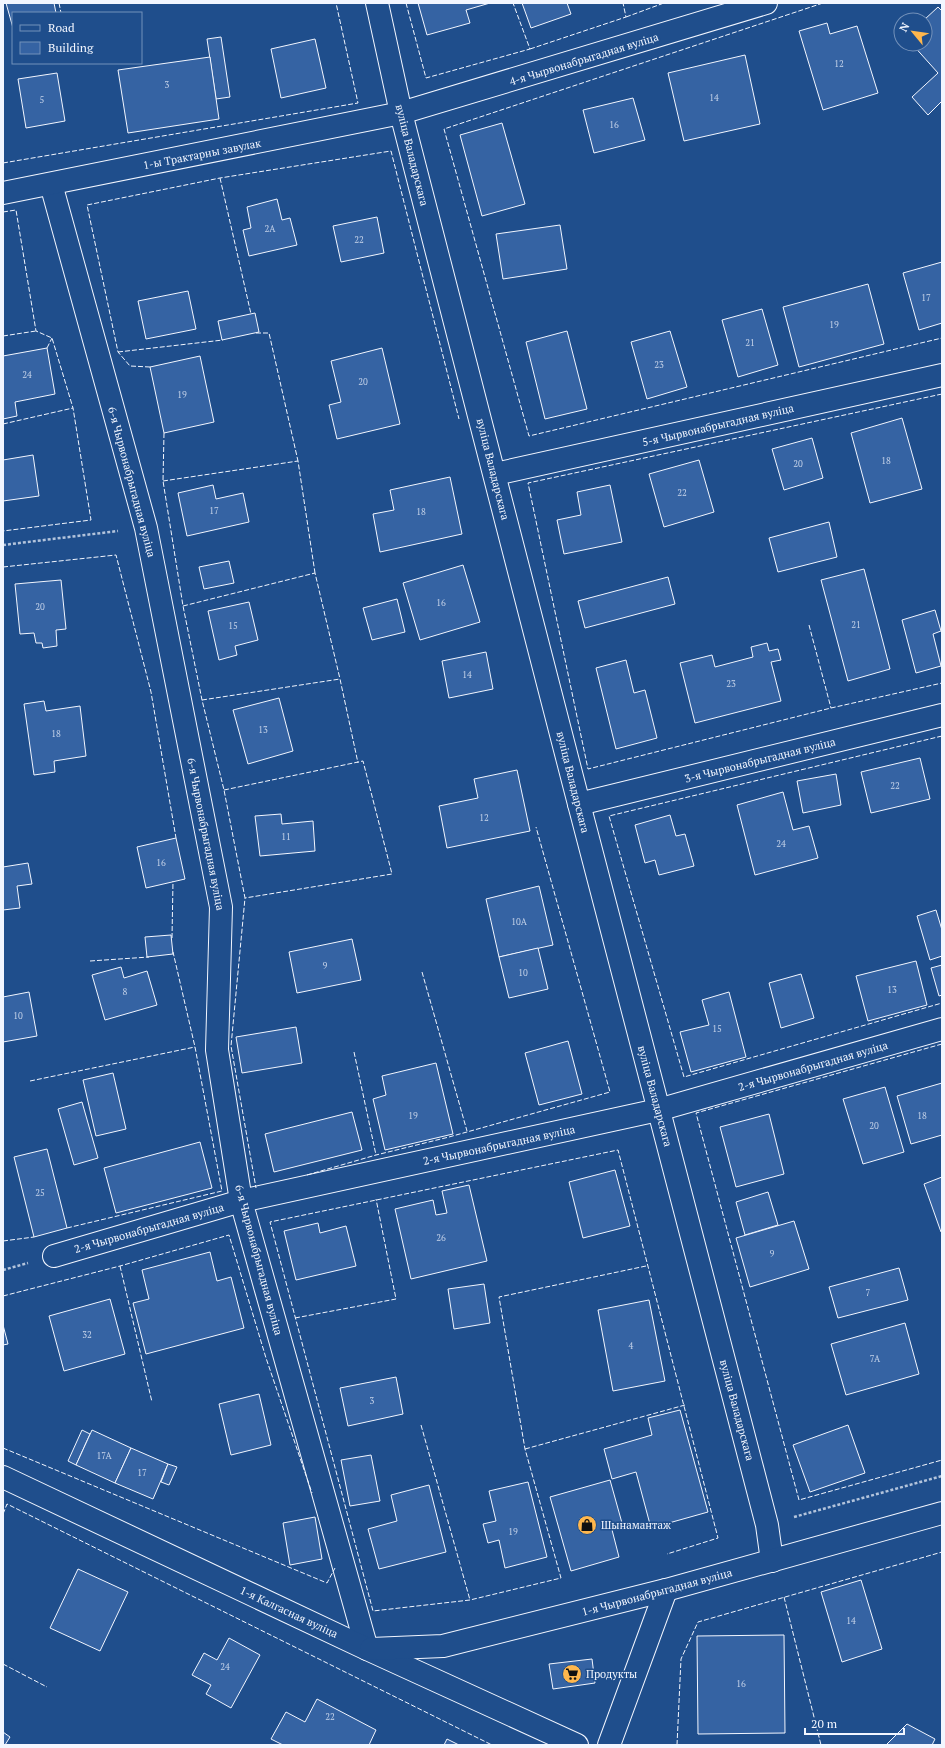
<svg xmlns="http://www.w3.org/2000/svg" width="945" height="1748" viewBox="0 0 945 1748" font-family="'PT Serif',serif">
	<style>
		.building { fill: #3563a3; stroke: #f2f6ff }
		.lines { fill: none; stroke-linecap: round; stroke-linejoin: round }
		.minor-casing { stroke: #f2f6ff; stroke-width: 24 }
		.path { stroke: #b3c4dc; stroke-width: 2.5; stroke-dasharray: 3 2; stroke-linecap: butt }
		.minor { stroke: #1f4e8c; stroke-width: 22 }
		.fence { stroke: #f2f6ff; stroke-width: 1; stroke-dasharray: 5 2; stroke-linecap: butt }
		.labels { text-anchor: middle; stroke-width: 3; stroke-linejoin: round; paint-order: stroke }
		.number-label { font-size: 9px; fill: #c3d1e8 }
		.street-label { font-size: 11px; fill: #f2f6ff; stroke: #1f4e8c }
		.poi-label { font-size: 11px; fill: #f2f6ff; stroke: #1f4e8c; text-anchor: start }
	</style>
	<rect width="100%" height="100%" fill="#1f4e8c"/>
	<g class="building">
		<polygon points="6,3 54,3 56,13 13,13 13,28"/>
		<polygon points="418,3 490,3 466,10 470,23 427,35"/>
		<polygon points="522,3 567,3 571,14 531,28"/>
		<polygon points="938,7 942,11 942,101 928,115 912,97 938,73 912,44 925,44 924,20"/>
		<polygon points="827,23 830,34 857,26 878,93 823,110 799,31"/>
		<polygon points="221,37 230,97 216,99 207,39"/>
		<polygon points="315,39 326,88 281,98 271,49"/>
		<polygon points="745,55 760,124 684,141 668,73"/>
		<polygon points="210,57 219,119 128,133 118,70"/>
		<polygon points="57,73 65,121 26,128 18,79"/>
		<polygon points="633,98 645,140 594,153 583,110"/>
		<polygon points="502,123 525,204 482,216 460,135"/>
		<polygon points="277,199 282,220 290,218 297,245 249,256 243,230 251,228 247,207"/>
		<polygon points="377,217 384,253 341,262 333,226"/>
		<polygon points="560,225 567,269 503,279 496,234"/>
		<polygon points="942,262 942,323 919,330 903,273"/>
		<polygon points="868,284 884,344 799,367 783,307"/>
		<polygon points="188,291 196,329 146,339 138,301"/>
		<polygon points="762,309 778,365 738,377 722,320"/>
		<polygon points="255,313 259,332 222,340 218,321"/>
		<polygon points="567,331 587,409 545,419 526,342"/>
		<polygon points="670,331 687,387 647,399 631,342"/>
		<polygon points="47,348 55,394 15,402 17,416 3,419 3,356"/>
		<polygon points="382,348 400,424 337,439 329,405 341,402 331,361"/>
		<polygon points="200,356 214,422 164,433 150,367"/>
		<polygon points="902,418 922,489 870,503 851,433"/>
		<polygon points="812,438 823,478 784,490 772,449"/>
		<polygon points="33,455 39,496 3,501 3,460"/>
		<polygon points="699,460 714,512 664,527 649,474"/>
		<polygon points="450,477 462,534 380,552 373,514 394,510 390,490"/>
		<polygon points="213,485 216,499 243,493 249,522 187,536 178,493"/>
		<polygon points="610,485 622,542 564,554 557,520 581,515 577,492"/>
		<polygon points="829,522 837,557 778,572 769,538"/>
		<polygon points="229,561 234,583 204,589 199,567"/>
		<polygon points="463,565 480,622 420,640 403,583"/>
		<polygon points="864,569 890,669 848,681 821,580"/>
		<polygon points="668,577 675,604 585,628 578,601"/>
		<polygon points="61,580 66,629 56,630 57,646 43,648 42,643 36,643 34,633 20,634 15,584"/>
		<polygon points="397,599 405,632 372,640 363,608"/>
		<polygon points="249,602 258,640 235,646 237,655 219,660 208,611"/>
		<polygon points="935,610 941,631 933,634 941,666 916,673 902,620"/>
		<polygon points="767,643 769,651 778,649 781,660 771,662 781,701 695,723 680,663 712,655 715,667 753,657 751,647"/>
		<polygon points="486,652 493,689 449,698 442,661"/>
		<polygon points="626,660 634,693 645,690 657,738 616,749 596,668"/>
		<polygon points="279,698 293,751 248,764 233,710"/>
		<polygon points="44,701 46,711 80,706 86,756 54,761 55,772 34,775 24,704"/>
		<polygon points="920,758 930,799 871,813 861,772"/>
		<polygon points="517,770 530,831 447,848 439,806 478,798 474,779"/>
		<polygon points="836,774 841,805 803,813 797,781"/>
		<polygon points="783,792 793,830 809,826 818,858 755,875 737,805"/>
		<polygon points="281,814 282,824 313,821 315,851 260,856 255,816"/>
		<polygon points="670,815 676,836 685,834 694,866 659,875 655,860 645,863 635,825"/>
		<polygon points="176,838 185,879 146,888 137,847"/>
		<polygon points="28,863 32,884 17,886 20,908 3,910 3,867"/>
		<polygon points="539,886 553,945 499,957 486,899"/>
		<polygon points="936,910 942,930 942,956 930,960 917,916"/>
		<polygon points="171,935 173,954 147,957 145,937"/>
		<polygon points="352,939 361,980 297,993 289,952"/>
		<polygon points="538,948 548,989 509,998 499,957"/>
		<polygon points="916,961 927,1005 868,1021 856,976"/>
		<polygon points="942,965 942,995 939,996 931,968"/>
		<polygon points="121,967 124,978 147,971 157,1005 105,1020 92,975"/>
		<polygon points="801,974 814,1018 781,1028 769,983"/>
		<polygon points="29,992 37,1036 3,1042 3,997"/>
		<polygon points="729,992 746,1057 691,1072 680,1032 709,1025 702,1000"/>
		<polygon points="296,1027 302,1063 242,1073 236,1037"/>
		<polygon points="568,1041 582,1094 539,1105 525,1053"/>
		<polygon points="436,1063 453,1134 385,1150 373,1099 386,1095 382,1076"/>
		<polygon points="113,1073 126,1129 96,1136 83,1080"/>
		<polygon points="942,1083 942,1135 911,1144 897,1096"/>
		<polygon points="885,1087 904,1152 863,1164 843,1099"/>
		<polygon points="82,1102 98,1158 74,1165 58,1109"/>
		<polygon points="352,1112 362,1150 274,1172 265,1134"/>
		<polygon points="769,1114 784,1174 736,1187 720,1127"/>
		<polygon points="200,1142 212,1188 116,1213 104,1168"/>
		<polygon points="47,1149 67,1228 34,1237 14,1157"/>
		<polygon points="615,1170 630,1226 583,1238 569,1182"/>
		<polygon points="942,1177 942,1232 941,1232 924,1184"/>
		<polygon points="469,1185 487,1261 411,1279 395,1209 433,1200 436,1215 447,1213 442,1191"/>
		<polygon points="768,1192 778,1225 745,1235 736,1202"/>
		<polygon points="794,1221 809,1269 750,1287 736,1238"/>
		<polygon points="318,1223 320,1233 346,1226 356,1266 296,1280 284,1231"/>
		<polygon points="210,1252 217,1281 231,1277 244,1328 146,1354 133,1303 149,1299 142,1270"/>
		<polygon points="899,1268 908,1300 838,1318 829,1287"/>
		<polygon points="484,1284 490,1323 454,1329 448,1289"/>
		<polygon points="110,1299 125,1354 64,1371 49,1316"/>
		<polygon points="649,1300 665,1381 613,1391 598,1310"/>
		<polygon points="905,1323 919,1374 846,1395 831,1344"/>
		<polygon points="3,1325 8,1344 3,1345"/>
		<polygon points="396,1377 403,1414 348,1426 340,1388"/>
		<polygon points="259,1394 271,1445 231,1455 219,1404"/>
		<polygon points="680,1410 708,1512 651,1528 636,1472 612,1479 604,1449 652,1435 648,1418"/>
		<polygon points="848,1425 865,1473 810,1492 793,1445"/>
		<polygon points="82,1430 90,1434 76,1465 68,1461"/>
		<polygon points="92,1430 131,1448 115,1483 76,1465"/>
		<polygon points="131,1448 168,1464 153,1499 115,1483"/>
		<polygon points="371,1455 380,1501 350,1506 341,1460"/>
		<polygon points="168,1464 177,1467 169,1485 161,1482"/>
		<polygon points="610,1480 622,1523 611,1526 619,1557 571,1571 550,1497"/>
		<polygon points="528,1482 547,1557 505,1568 499,1540 488,1543 483,1524 496,1521 489,1491"/>
		<polygon points="429,1485 446,1552 379,1569 368,1529 397,1521 391,1495"/>
		<polygon points="315,1517 322,1559 290,1565 283,1523"/>
		<polygon points="78,1569 128,1592 100,1651 50,1628"/>
		<polygon points="861,1580 882,1649 842,1662 821,1592"/>
		<polygon points="784,1635 785,1733 698,1734 697,1636"/>
		<polygon points="229,1638 260,1655 231,1708 206,1694 211,1685 192,1675 204,1653 217,1660"/>
		<polygon points="592,1659 595,1683 553,1689 549,1664"/>
		<polygon points="317,1699 376,1730 369,1745 283,1745 271,1739 286,1712 305,1722"/>
		<polygon points="907,1724 935,1739 932,1745 886,1745"/>
		<polygon points="3,1732 10,1737 5,1745 3,1745"/>
		<polygon points="447,1739 459,1745 444,1745"/>
	</g>
	<g class="lines">
		<g class="minor-casing">
			<g id="minor">
				<polyline points="377,3 401,113 579,804 767,1525 772,1561"/>
				<polyline points="51,184 146,528 221,907 217,1050 241,1201 367,1649"/>
				<polyline points="3,193 401,113 766,3"/>
				<polyline points="495,474 942,375"/>
				<polyline points="579,804 942,715"/>
				<polyline points="54,1256 241,1201 658,1110 942,1029"/>
				<polyline points="3,1477 367,1649 577,1745"/>
				<polyline points="371,1649 443,1646 666,1590 942,1513"/>
				<polyline points="609,1745 666,1590"/>
			</g>
		</g>
		<g class="path">
			<polyline points="3,545 118,531"/>
			<polyline points="3,1270 28,1263"/>
			<polyline points="794,1517 942,1476"/>
		</g>
		<use href="#minor" class="minor"/>
		<g class="fence">
			<polyline points="59,3 61,13"/>
			<polyline points="406,3 426,78 530,49 513,3"/>
			<polyline points="823,3 444,129 529,436 942,338"/>
			<polyline points="626,17 664,3"/>
			<polyline points="530,49 626,17 623,3"/>
			<polyline points="3,163 358,103 336,3"/>
			<polyline points="220,178 251,314"/>
			<polyline points="3,212 16,210 36,331 52,338 73,408 91,520 3,531"/>
			<polyline points="256,333 269,333 298,461"/>
			<polyline points="3,336 36,331"/>
			<polyline points="47,348 52,338"/>
			<polyline points="118,352 223,340"/>
			<polyline points="150,367 130,366 118,352 87,205 220,178 391,151 459,419"/>
			<polyline points="942,394 528,483 588,769 831,708 942,683"/>
			<polyline points="3,424 73,408"/>
			<polyline points="164,433 163,481 183,606 202,700 224,790 245,898 231,1046 256,1188"/>
			<polyline points="163,481 298,461 315,573"/>
			<polyline points="3,567 116,555 151,692 176,838"/>
			<polyline points="183,606 315,573 340,679"/>
			<polyline points="809,625 831,708"/>
			<polyline points="202,700 340,679 358,763"/>
			<polyline points="942,736 609,816 684,1077 942,1003"/>
			<polyline points="224,790 363,761 392,874 245,898"/>
			<polyline points="172,938 173,881"/>
			<polyline points="90,961 149,957"/>
			<polyline points="422,972 467,1131"/>
			<polyline points="942,1044 696,1113 799,1500 942,1460"/>
			<polyline points="354,1052 376,1155"/>
			<polyline points="30,1081 195,1047"/>
			<polyline points="307,1175 376,1155 449,1137 610,1092 536,827"/>
			<polyline points="67,1228 222,1191 195,1047 173,952"/>
			<polyline points="3,1241 34,1237"/>
			<polyline points="120,1266 152,1402"/>
			<polyline points="646,1266 499,1297 525,1449 561,1578 470,1600 373,1611 270,1222 618,1150 718,1538 667,1554"/>
			<polyline points="3,1296 120,1266 229,1235 266,1358 312,1493"/>
			<polyline points="295,1318 396,1299 376,1199"/>
			<polyline points="421,1425 470,1600"/>
			<polyline points="3,1448 327,1583 335,1568"/>
			<polyline points="525,1449 685,1405"/>
			<polyline points="3,1514 7,1504 492,1745"/>
			<polyline points="784,1597 821,1745"/>
			<polyline points="3,1664 47,1687"/>
			<polyline points="677,1745 681,1659 698,1622 942,1552"/>
		</g>
	</g>
	<defs>
		<g id="shop-disc" transform="scale(1)"><circle r="9.5" fill="#ffb74d" stroke="#1f4e8c"/><path d="M-5-2.5h2.3a2.7 3.5 0 0 1 5.4 0H5L5.5 6h-11ZM-1.5-2.5h3a1.5 2.3 0 0 0-3 0Z" fill="#111"/></g>
		<g id="supermarket-disc" transform="scale(1)"><circle r="9.5" fill="#ffb74d" stroke="#1f4e8c"/><path d="M-6-5.5h2.5l.6 2H6L4.5 2H-2.5L-4.4-4H-6ZM-1.5 3.2a1.3 1.3 0 1 0 .1 0ZM3 3.2a1.3 1.3 0 1 0 .1 0Z" fill="#111"/></g>
	</defs>
	<g fill-rule="evenodd">
		<use href="#shop-disc" x="587" y="1525"/>
		<use href="#supermarket-disc" x="572" y="1674"/>
	</g>
	<g class="labels">
		<g class="number-label">
			<text x="839" y="67">12</text>
			<text x="167" y="88">3</text>
			<text x="714" y="101">14</text>
			<text x="42" y="103">5</text>
			<text x="614" y="128">16</text>
			<text x="270" y="232">2А</text>
			<text x="359" y="243">22</text>
			<text x="926" y="301">17</text>
			<text x="834" y="328">19</text>
			<text x="750" y="346">21</text>
			<text x="659" y="368">23</text>
			<text x="27" y="378">24</text>
			<text x="363" y="385">20</text>
			<text x="182" y="398">19</text>
			<text x="886" y="464">18</text>
			<text x="798" y="467">20</text>
			<text x="682" y="496">22</text>
			<text x="214" y="514">17</text>
			<text x="421" y="515">18</text>
			<text x="441" y="606">16</text>
			<text x="40" y="610">20</text>
			<text x="856" y="628">21</text>
			<text x="233" y="629">15</text>
			<text x="467" y="678">14</text>
			<text x="731" y="687">23</text>
			<text x="263" y="733">13</text>
			<text x="56" y="737">18</text>
			<text x="895" y="789">22</text>
			<text x="484" y="821">12</text>
			<text x="286" y="840">11</text>
			<text x="781" y="847">24</text>
			<text x="161" y="866">16</text>
			<text x="519" y="925">10А</text>
			<text x="325" y="969">9</text>
			<text x="523" y="976">10</text>
			<text x="892" y="993">13</text>
			<text x="125" y="995">8</text>
			<text x="18" y="1019">10</text>
			<text x="717" y="1032">15</text>
			<text x="413" y="1119">19</text>
			<text x="922" y="1119">18</text>
			<text x="874" y="1129">20</text>
			<text x="40" y="1196">25</text>
			<text x="441" y="1241">26</text>
			<text x="772" y="1257">9</text>
			<text x="868" y="1296">7</text>
			<text x="87" y="1338">32</text>
			<text x="631" y="1349">4</text>
			<text x="875" y="1362">7А</text>
			<text x="372" y="1404">3</text>
			<text x="104" y="1459">17А</text>
			<text x="142" y="1476">17</text>
			<text x="513" y="1535">19</text>
			<text x="851" y="1624">14</text>
			<text x="225" y="1670">24</text>
			<text x="741" y="1687">16</text>
			<text x="330" y="1720">22</text>
		</g>
		<g class="street-label">
			<text transform="translate(584 59) rotate(-17)" y="4">4-я Чырвонабрыгадная вуліца</text>
			<text transform="translate(202 154) rotate(-11)" y="4">1-ы Трактарны завулак</text>
			<text transform="translate(412 155) rotate(76)" y="4">вуліца Валадарскага</text>
			<text transform="translate(718 425) rotate(-13)" y="4">5-я Чырвонабрыгадная вуліца</text>
			<text transform="translate(493 469) rotate(76)" y="4">вуліца Валадарскага</text>
			<text transform="translate(132 482) rotate(75)" y="4">6-я Чырвонабрыгадная вуліца</text>
			<text transform="translate(760 760) rotate(-14)" y="4">3-я Чырвонабрыгадная вуліца</text>
			<text transform="translate(573 782) rotate(76)" y="4">вуліца Валадарскага</text>
			<text transform="translate(206 834) rotate(79)" y="4">6-я Чырвонабрыгадная вуліца</text>
			<text transform="translate(813 1066) rotate(-16)" y="4">2-я Чырвонабрыгадная вуліца</text>
			<text transform="translate(655 1096) rotate(75)" y="4">вуліца Валадарскага</text>
			<text transform="translate(499 1145) rotate(-12)" y="4">2-я Чырвонабрыгадная вуліца</text>
			<text transform="translate(149 1228) rotate(-16)" y="4">2-я Чырвонабрыгадная вуліца</text>
			<text transform="translate(259 1260) rotate(75)" y="4">6-я Чырвонабрыгадная вуліца</text>
			<text transform="translate(737 1410) rotate(75)" y="4">вуліца Валадарскага</text>
			<text transform="translate(657 1592) rotate(-15)" y="4">1-я Чырвонабрыгадная вуліца</text>
			<text transform="translate(289 1612) rotate(25)" y="4">1-я Калгасная вуліца</text>
		</g>
		<g class="poi-label">
			<text x="601" y="1529">Шынамантаж</text>
			<text x="586" y="1678">Продукты</text>
		</g>
	</g>
	<rect width="945" height="1748" fill="none" stroke="#f2f6ff" stroke-width="8"/>
	<rect x="12" y="12" width="130" height="52" fill="#1f4e8c" stroke="#7391ba"/>
	<rect x="20" y="25" width="20" height="6" fill="#1f4e8c" stroke="#7391ba"/>
	<text x="48" y="32" font-size="12" fill="#f2f6ff">Road</text>
	<rect x="20" y="42" width="20" height="12" fill="#3563a3" stroke="#7391ba"/>
	<text x="48" y="52" font-size="12" fill="#f2f6ff">Building</text>
	<g transform="translate(913 32) rotate(299)"><circle r="19" fill="#1f4e8c" stroke="#7391ba"/>
	<path d="M0-3L7 15L0 10L-7 15Z" fill="#ffb74d"/>
	<text y="-6" font-size="11" font-weight="bold" text-anchor="middle" fill="#f2f6ff">N</text>
	</g>
	<path d="M805 1728v6h99v-6" fill="none" stroke="#f2f6ff" stroke-width="2"/>
	<text x="811" y="1728" font-size="12" fill="#f2f6ff" stroke="#1f4e8c" stroke-width="3" paint-order="stroke">20 m</text>
</svg>
